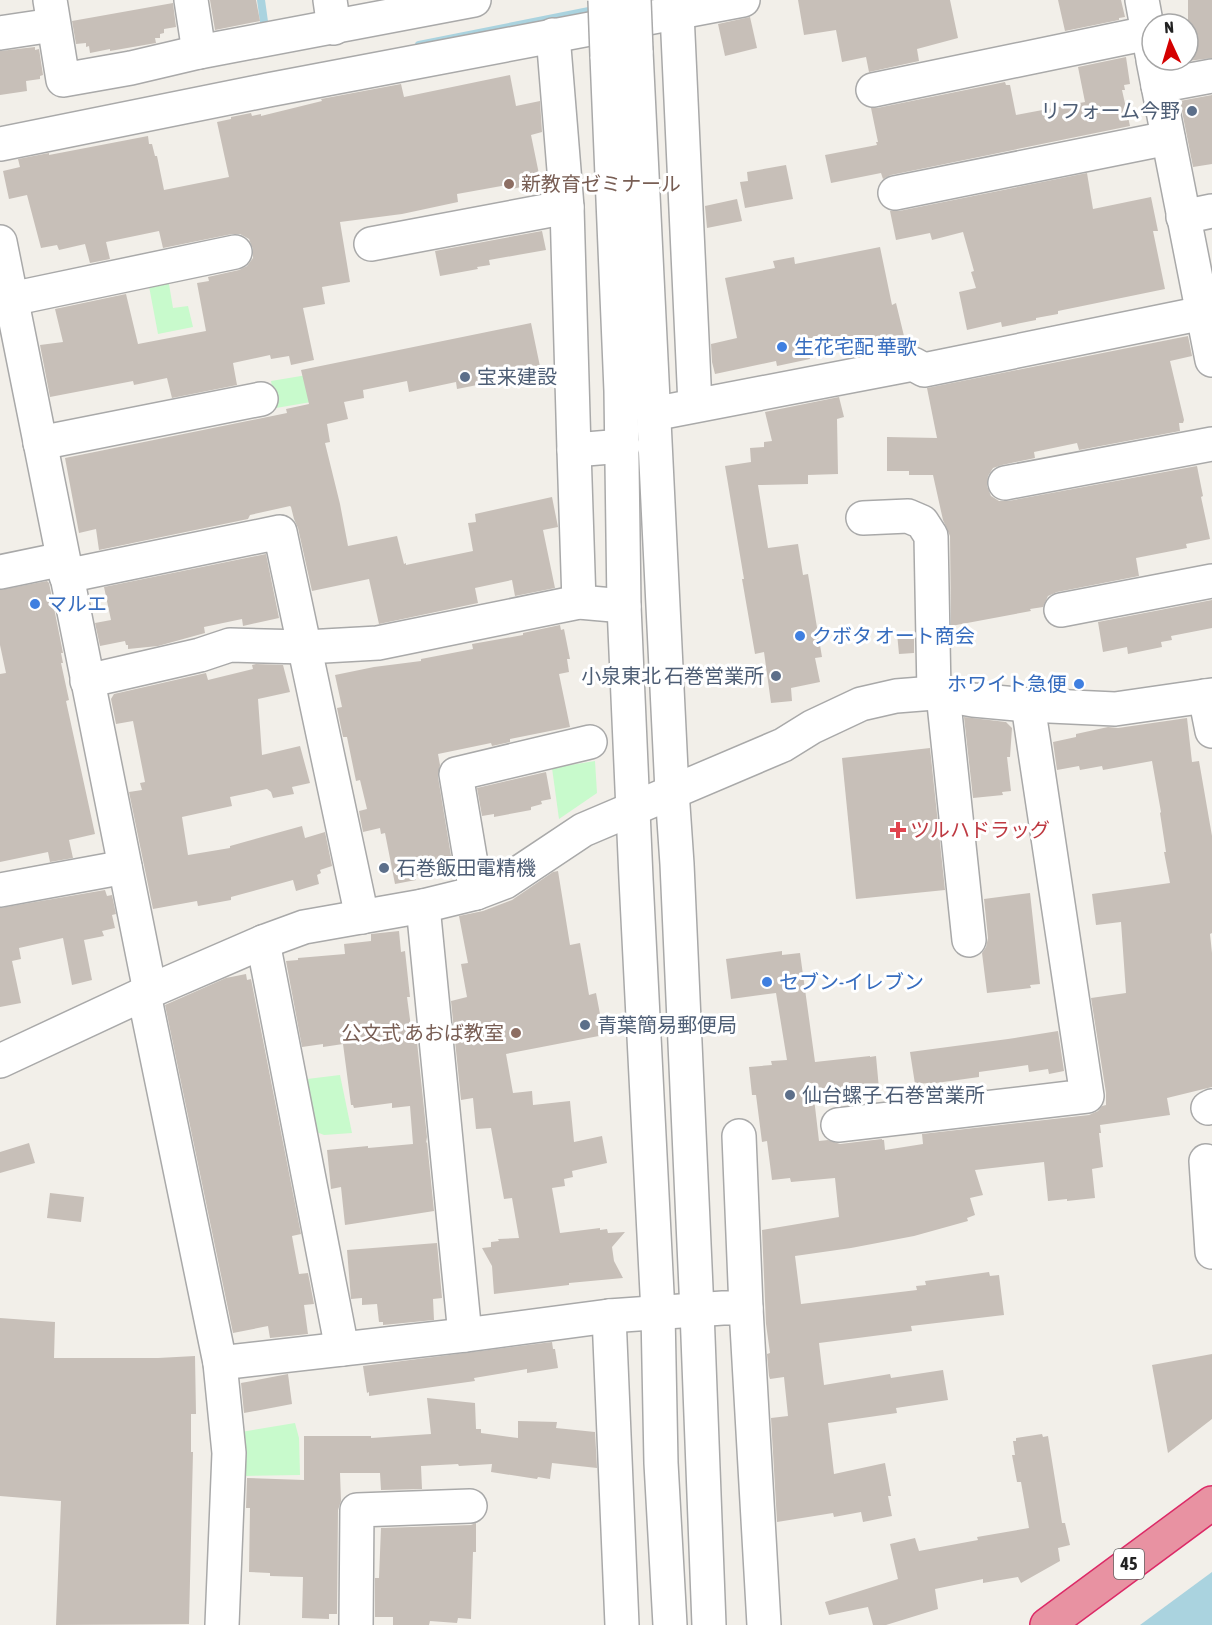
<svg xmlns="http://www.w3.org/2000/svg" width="1212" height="1625" viewBox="0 0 1212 1625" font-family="'Asap Condensed','Noto Sans JP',sans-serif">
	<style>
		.park { fill: #c8facc }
		.water { fill: #aad3df }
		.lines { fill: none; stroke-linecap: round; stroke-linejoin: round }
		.stream { stroke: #aad3df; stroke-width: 8 }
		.building { fill: #c7bfb8 }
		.minor-casing { stroke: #a9a9a9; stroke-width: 36 }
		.highway-casing { stroke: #dc2a67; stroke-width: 36 }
		.minor { stroke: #fff; stroke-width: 33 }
		.highway { stroke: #e892a2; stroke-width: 33 }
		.minor-bridge-casing { stroke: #a9a9a9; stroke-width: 36; stroke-linecap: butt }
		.minor-bridge { stroke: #fff; stroke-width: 33 }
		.service-dot { fill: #5c6f8a; stroke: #fff; stroke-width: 2 }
		.education-dot { fill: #8d6e63; stroke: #fff; stroke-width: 2 }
		.shop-dot { fill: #3f7fe0; stroke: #fff; stroke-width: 2 }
		.health-dot { fill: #e0444e; stroke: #fff; stroke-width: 2 }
		.labels { text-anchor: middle; stroke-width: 6; stroke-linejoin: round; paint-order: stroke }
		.shield { fill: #fff; stroke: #646464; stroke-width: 1.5 }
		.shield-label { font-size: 18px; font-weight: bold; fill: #222 }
		.service-label { font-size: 20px; fill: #4e5e75; stroke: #fff; text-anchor: start }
		.education-label { font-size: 20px; fill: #785e54; stroke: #fff; text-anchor: start }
		.shop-label { font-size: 20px; fill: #366cbe; stroke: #fff; text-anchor: start }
		.health-label { font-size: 20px; fill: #be3a42; stroke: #fff; text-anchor: start }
	</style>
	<rect width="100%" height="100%" fill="#f2efe9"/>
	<g class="park">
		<polygon points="159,279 169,284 173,308 188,306 193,327 158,334 148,281"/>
		<polygon points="319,373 323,400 276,408 271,381"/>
		<polygon points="595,761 597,793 559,819 552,768"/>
		<polygon points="340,1075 352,1133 324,1135 314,1131 304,1083 307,1079"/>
		<polygon points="295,1423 299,1438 300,1475 244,1476 241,1432"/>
	</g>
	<polygon class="water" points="1212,1572 1212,1625 1140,1625"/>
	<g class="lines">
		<g class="stream">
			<polyline points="261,0 265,29"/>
			<polyline points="419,45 599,9"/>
		</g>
	</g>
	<g class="building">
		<polygon points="210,0 256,0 260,21 215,30"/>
		<polygon points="798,0 950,0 958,38 917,49 919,61 869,72 866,57 842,62 836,30 804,35"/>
		<polygon points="1058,0 1121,0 1125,17 1119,18 1119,20 1065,31"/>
		<polygon points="1188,0 1212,0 1212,58 1188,61"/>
		<polygon points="173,3 176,27 164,29 164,33 160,34 160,38 155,38 156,43 110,51 110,49 90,53 89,46 86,47 86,43 76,44 72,21"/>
		<polygon points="750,17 757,48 725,56 718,24"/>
		<polygon points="35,47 35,50 39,49 43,75 40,76 40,79 26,81 27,91 0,95 0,51"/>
		<polygon points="1126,57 1130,84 1124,85 1125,90 1122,90 1130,126 891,175 883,179 881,173 831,183 825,155 877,145 876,142 878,142 871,108 877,108 1005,82 1006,85 1010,85 1016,115 1085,102 1078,67"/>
		<polygon points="510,75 516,106 540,101 542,132 531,135 540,179 533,180 534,184 508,190 507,185 457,194 458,202 402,214 340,222 350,282 322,287 325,304 303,308 314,360 291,365 289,356 271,359 270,355 233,363 237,385 172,398 167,378 134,385 133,381 50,397 40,345 63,342 55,309 126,294 138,344 206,331 197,283 209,281 208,277 239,270 247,266 253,258 253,249 249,239 240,234 232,234 163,248 159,231 106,242 110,259 90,263 85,244 59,250 57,245 41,248 27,195 9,199 3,171 20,167 18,159 49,153 49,155 148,136 149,144 152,144 155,156 157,156 164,190 229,177 217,122 231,119 231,117 251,113 252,116 261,114 261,116 322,101 321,99 401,84 404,97"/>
		<polygon points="1212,95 1212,164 1193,167 1180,101"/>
		<polygon points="786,165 793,199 745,208 740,182 748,181 747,172"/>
		<polygon points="1087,173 1093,209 1151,197 1158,231 1153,231 1165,289 1058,311 1058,314 1036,318 1036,320 1002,327 1001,322 967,330 959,292 976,288 971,272 974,271 963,232 932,240 930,233 896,240 890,211 899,211"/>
		<polygon points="737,199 742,221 707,228 705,206"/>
		<polygon points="542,231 546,250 489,260 490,265 477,267 478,269 440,276 435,251"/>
		<polygon points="880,247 892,305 896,303 904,336 898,337 898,340 878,346 877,343 870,345 867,336 823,348 824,351 809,355 810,359 777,366 776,361 715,374 712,362 711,344 737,338 725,278 775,268 773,261 794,257 795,264"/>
		<polygon points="531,323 543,381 520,386 518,377 457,389 456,382 409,392 407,381 363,390 364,398 344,402 348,419 327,424 330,442 325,443 340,504 348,546 397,536 404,564 406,563 406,565 473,551 468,523 476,522 475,514 552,497 558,527 543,530 555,588 515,596 512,580 475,588 478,603 379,624 369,579 312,591 298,528 294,519 291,507 290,506 250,515 248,519 99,550 96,529 79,533 65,458 287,413 286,409 309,404 301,370"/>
		<polygon points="1188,336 1192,356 1170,361 1184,420 1183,423 1179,423 1180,431 1079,450 1077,443 1034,452 1035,458 1002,465 993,468 988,476 987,486 991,496 999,501 1008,501 1197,466 1203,496 1201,497 1210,539 1186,544 1187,548 1136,558 1139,576 1057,592 1048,596 1043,607 1030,609 1031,611 951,626 950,536 943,520 933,475 909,475 909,471 887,471 887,437 937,438 927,388"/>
		<polygon points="839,397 844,417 837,419 838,474 808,475 808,484 758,485 768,548 798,544 803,575 808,574 822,657 815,658 820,682 791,688 792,701 771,703 764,652 755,654 742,579 744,579 725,466 751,462 750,448 764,447 764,442 772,441 765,412"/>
		<polygon points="266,554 279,618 243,626 242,619 204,627 205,633 158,646 128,649 128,645 126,645 125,641 100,646 95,623 111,620 104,587"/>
		<polygon points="47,581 49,583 63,653 61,653 63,663 61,663 69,700 66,701 95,834 69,840 73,858 50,862 48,852 0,862 0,674 6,673 0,645 0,590"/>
		<polygon points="1212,600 1212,628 1171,636 1172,640 1161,642 1162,647 1128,654 1127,647 1103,652 1098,622"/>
		<polygon points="560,625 561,630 564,629 570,659 567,659 569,672 559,674 570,727 510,739 510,742 492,746 491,743 438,754 440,765 438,777 453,868 415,876 416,880 395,884 385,833 381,834 380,828 363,832 359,811 367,809 360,780 356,781 347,737 343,737 337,708 342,707 335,675 374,667 421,661 421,659 473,649 472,644 523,635 523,633"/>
		<polygon points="914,632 914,653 899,654 897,633"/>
		<polygon points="256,664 283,665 290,692 258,699 262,755 300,746 310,783 292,787 294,794 273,798 271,792 267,789 230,797 232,806 182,817 188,855 230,848 230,846 302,826 305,838 325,832 332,866 320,870 321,873 317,875 319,884 296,891 293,880 231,897 231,900 198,906 197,901 153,909 129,792 142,790 140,783 145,782 133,721 116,724 111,699 114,694 206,673 208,680 253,669 252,665"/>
		<polygon points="964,717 1006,722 1012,728 1010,757 1007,757 1011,791 1002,792 1003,795 973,798"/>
		<polygon points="1187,718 1192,762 1199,761 1212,836 1212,933 1210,934 1212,953 1212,1087 1167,1098 1170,1115 1100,1125 1101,1133 1099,1133 1103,1167 1092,1169 1095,1198 1067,1201 1067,1199 1048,1201 1044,1162 975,1170 983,1195 970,1198 975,1215 967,1218 968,1221 914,1236 851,1248 795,1256 801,1304 917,1290 916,1286 926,1285 925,1281 989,1272 990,1276 999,1275 1004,1315 911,1326 912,1331 819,1343 824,1385 890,1374 891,1378 943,1370 948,1400 896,1408 897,1413 828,1423 834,1474 885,1463 891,1496 888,1496 892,1516 863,1522 861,1512 834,1517 833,1513 777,1522 771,1418 788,1416 784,1377 770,1379 769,1376 767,1354 770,1353 766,1324 762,1230 839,1217 835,1178 791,1182 790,1178 772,1180 767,1141 762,1142 756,1095 752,1095 749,1067 772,1065 771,1061 787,1060 776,993 731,999 726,959 782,951 782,955 800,953 815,1062 870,1056 870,1057 876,1056 879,1089 814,1098 819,1141 828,1140 840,1144 882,1139 882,1140 884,1140 885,1150 923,1144 922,1134 1089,1115 1098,1111 1102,1106 1106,1105 1106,1093 1091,998 1126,993 1121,922 1096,925 1092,894 1170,883 1164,852 1166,852 1160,813 1161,812 1152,761 1103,770 1102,766 1080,770 1079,766 1057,770 1053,742 1076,737 1076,734 1108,727 1118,728"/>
		<polygon points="930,748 945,890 856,899 842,758"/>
		<polygon points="546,772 551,799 541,801 542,804 531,807 531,810 494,817 494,814 482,816 477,788"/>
		<polygon points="558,871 570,945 580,943 589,995 596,993 604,1035 506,1054 513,1093 532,1091 533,1105 570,1101 574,1142 602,1136 607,1163 572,1171 573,1177 564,1179 565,1186 552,1188 560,1233 600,1228 600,1230 607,1229 608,1233 625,1232 612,1247 614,1261 623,1278 569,1283 569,1285 494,1294 492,1266 482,1248 491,1247 491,1242 499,1241 498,1239 519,1238 512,1198 504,1199 491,1128 476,1129 473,1098 461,1100 451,1001 467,997 461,964 468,963 459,916 483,911 512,900 553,872"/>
		<polygon points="105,890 107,896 112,895 116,914 112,915 115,928 102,931 104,936 84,940 92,980 72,985 63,938 19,948 21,959 12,961 21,1003 0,1007 0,908"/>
		<polygon points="1030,893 1040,984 1030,985 1031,988 987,993 982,953 986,947 988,938 984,899"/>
		<polygon points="399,931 401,952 405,951 410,997 407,997 413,1042 417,1042 427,1137 426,1143 427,1142 434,1211 345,1225 341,1187 331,1189 327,1150 368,1146 368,1148 413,1144 410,1106 392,1108 392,1103 354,1108 353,1105 351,1105 343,1044 323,1047 323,1044 302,1047 286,961 298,960 298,958 345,954 344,944 371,941 371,934"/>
		<polygon points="246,974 247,980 251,979 301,1234 292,1236 299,1274 308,1273 314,1304 304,1305 308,1334 270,1338 268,1326 233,1333 165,1005 226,978"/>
		<polygon points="1058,1031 1064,1071 1049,1074 1048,1069 1029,1072 1028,1065 979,1072 979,1077 929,1084 929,1083 915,1084 910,1052 1008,1039"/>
		<polygon points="29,1143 35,1163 0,1173 0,1152"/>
		<polygon points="50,1193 84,1197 81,1222 47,1218"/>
		<polygon points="437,1243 442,1298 433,1299 434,1320 383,1325 383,1322 379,1322 377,1304 362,1305 362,1298 351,1299 347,1250"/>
		<polygon points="0,1318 55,1322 54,1358 158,1358 195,1356 196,1414 191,1414 191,1452 193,1452 189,1624 56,1625 61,1501 0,1496"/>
		<polygon points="552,1342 553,1349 555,1349 558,1368 527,1373 527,1369 474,1378 475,1381 369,1396 369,1392 367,1393 363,1366"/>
		<polygon points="1212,1354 1212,1419 1168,1453 1152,1365"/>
		<polygon points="288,1374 292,1404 244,1413 241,1383"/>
		<polygon points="427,1398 475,1403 476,1429 481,1429 481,1433 518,1438 518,1421 557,1422 556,1428 595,1432 597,1468 552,1463 550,1479 538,1477 537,1479 491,1472 492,1464 459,1466 458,1464 421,1466 422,1489 381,1490 380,1473 340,1473 341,1501 338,1510 337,1614 329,1614 329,1619 302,1618 303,1577 270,1576 270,1573 249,1572 250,1508 246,1508 247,1478 304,1480 304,1436 371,1436 371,1438 431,1434"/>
		<polygon points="1042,1434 1043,1437 1048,1436 1062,1523 1065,1523 1070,1545 1058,1548 1060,1561 1021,1583 1018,1577 983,1583 983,1579 935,1589 938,1609 886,1625 873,1625 868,1607 829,1615 825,1602 898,1579 890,1544 915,1538 919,1551 978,1540 977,1537 1029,1528 1021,1482 1017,1482 1012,1455 1015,1455 1013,1441 1016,1441 1016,1438"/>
		<polygon points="476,1523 476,1552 473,1552 471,1619 458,1618 457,1623 430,1621 429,1625 393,1625 393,1617 375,1617 375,1578 379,1578 381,1528 471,1525"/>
	</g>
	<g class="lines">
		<g class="minor-casing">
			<g id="minor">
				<polyline points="50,0 63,80 131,68 199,52 474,0"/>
				<polyline points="191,0 199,52"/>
				<polyline points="330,0 334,28"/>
				<polyline points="1142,0 1152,54"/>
				<polyline points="677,13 695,405"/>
				<polyline points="0,33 53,25"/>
				<polyline points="553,35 567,207 574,450 623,446"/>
				<polyline points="636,51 672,791 677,864 697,1311 709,1625"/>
				<polyline points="607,56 621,391 624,606 636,879 658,1313 661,1463 670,1625"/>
				<polyline points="1153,60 1212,360"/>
				<polyline points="1158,86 1212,76"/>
				<polyline points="873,90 1148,33"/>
				<polyline points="0,144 268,90 743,0"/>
				<polyline points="895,193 1168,138"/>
				<polyline points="1183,217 1212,211"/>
				<polyline points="0,242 150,991"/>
				<polyline points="371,244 567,207"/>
				<polyline points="11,299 235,252"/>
				<polyline points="653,414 913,364 924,370 1203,313"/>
				<polyline points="40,443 261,399"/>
				<polyline points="574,450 579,602"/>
				<polyline points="1005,483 1212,444"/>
				<polyline points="863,518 908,516 922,522 931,536 934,693"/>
				<polyline points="0,572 63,559"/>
				<polyline points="66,576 280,532 362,917"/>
				<polyline points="1061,610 1212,581"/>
				<polyline points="87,681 200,655 230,645 306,647 378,643 579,602 624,606"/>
				<polyline points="943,694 969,940"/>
				<polyline points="1205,696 1212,731"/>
				<polyline points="0,890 125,867"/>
				<polyline points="476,893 456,774 590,742"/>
				<polyline points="423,906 465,1335"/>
				<polyline points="263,942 342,1349"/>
				<polyline points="144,994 220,1363 229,1453 222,1625"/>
				<polyline points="0,1061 150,991 263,942 304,927 423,906 476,893 505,882 583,830 783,745 812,727 861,704 896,696 934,693 973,700 1028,705 1115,709 1212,695"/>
				<polyline points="1208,1108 1212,1106"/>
				<polyline points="838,1125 1087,1096 1028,705"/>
				<polyline points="739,1136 746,1308"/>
				<polyline points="1206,1161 1212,1252"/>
				<polyline points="609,1316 622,1625"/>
				<polyline points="220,1363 465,1335 609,1316 723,1308 746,1308 764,1625"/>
				<polyline points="356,1625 357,1510 470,1506"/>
			</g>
		</g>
		<g class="highway-casing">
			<polyline id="highway" points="1047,1625 1212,1503"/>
		</g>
		<use href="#minor" class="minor"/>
		<use href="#highway" class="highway"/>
		<g class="minor-bridge-casing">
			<g id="minor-bridge">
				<polyline points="605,0 607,56"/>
				<polyline points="634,0 636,51"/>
			</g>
		</g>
		<use href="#minor-bridge" class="minor-bridge"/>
	</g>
	<g class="service-dot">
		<circle cx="1192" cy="111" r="6"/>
		<circle cx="465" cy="377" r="6"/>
		<circle cx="776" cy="676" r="6"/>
		<circle cx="384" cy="868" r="6"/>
		<circle cx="585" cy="1025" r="6"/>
		<circle cx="790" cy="1095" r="6"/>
	</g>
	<g class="education-dot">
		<circle cx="509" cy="184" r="6"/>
		<circle cx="516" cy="1033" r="6"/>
	</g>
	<g class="shop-dot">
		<circle cx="782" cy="347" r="6"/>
		<circle cx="35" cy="604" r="6"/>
		<circle cx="800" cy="636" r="6"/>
		<circle cx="1079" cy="684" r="6"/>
		<circle cx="767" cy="982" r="6"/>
	</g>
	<path class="health-dot" d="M895 821h6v6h6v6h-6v6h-6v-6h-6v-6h6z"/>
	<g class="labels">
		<rect class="shield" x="1114" y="1549" width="30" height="30" rx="4.5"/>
		<g class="shield-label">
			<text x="1129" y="1570">45</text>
		</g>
		<g class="service-label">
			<text x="1180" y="118" text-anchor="end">リフォーム今野</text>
			<text x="477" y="384">宝来建設</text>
			<text x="764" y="683" text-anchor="end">小泉東北 石巻営業所</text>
			<text x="396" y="875">石巻飯田電精機</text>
			<text x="597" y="1032">青葉簡易郵便局</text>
			<text x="802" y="1102">仙台螺子 石巻営業所</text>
		</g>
		<g class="education-label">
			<text x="521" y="191">新教育ゼミナール</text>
			<text x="504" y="1040" text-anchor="end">公文式 あおば教室</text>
		</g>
		<g class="shop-label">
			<text x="794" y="354">生花宅配 華歌</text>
			<text x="47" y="611">マルエ</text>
			<text x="812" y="643">クボタ オート商会</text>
			<text x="1067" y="691" text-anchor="end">ホワイト急便</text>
			<text x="779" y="989">セブン-イレブン</text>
		</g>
		<g class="health-label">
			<text x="910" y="837">ツルハドラッグ</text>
		</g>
	</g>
	<g transform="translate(1170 42) rotate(356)"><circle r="28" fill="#ffffff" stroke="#a7a7a7" stroke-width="1.5"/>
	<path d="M0-4.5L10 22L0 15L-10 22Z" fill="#d40000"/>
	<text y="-9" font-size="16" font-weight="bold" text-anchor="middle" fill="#222222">N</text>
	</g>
</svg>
